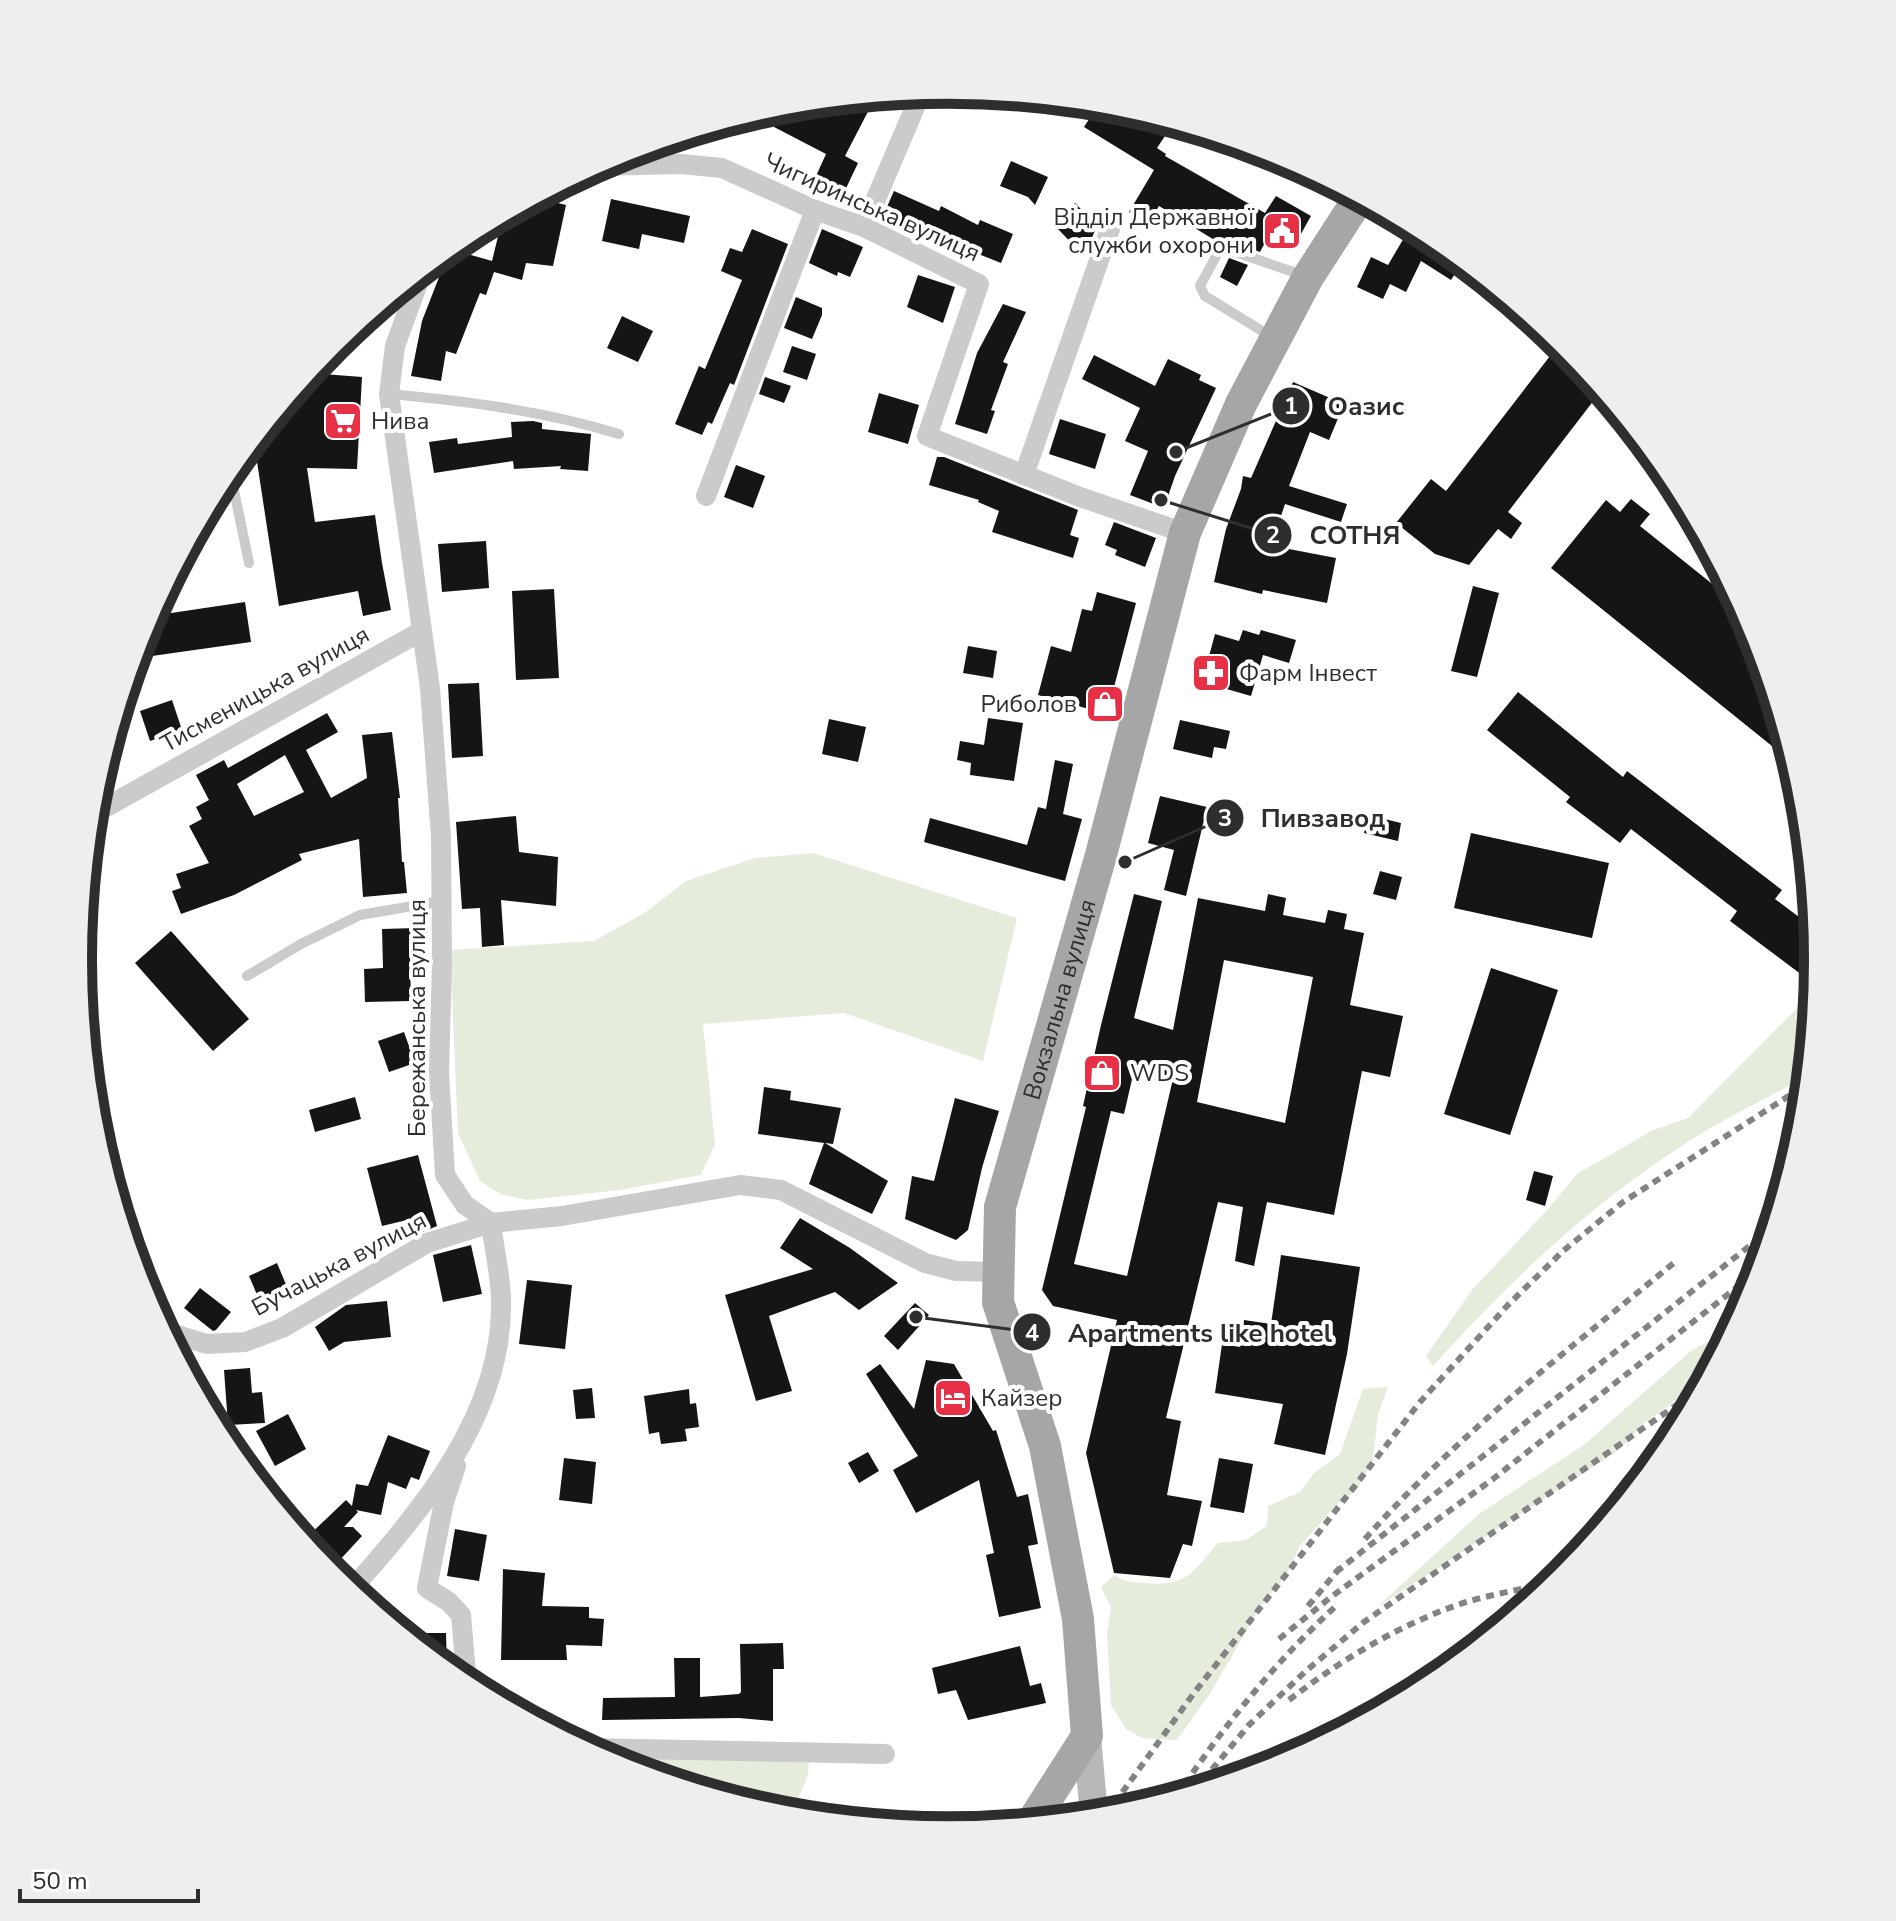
<svg xmlns="http://www.w3.org/2000/svg" width="1896" height="1921" viewBox="0 0 1896 1921" font-family="'Nunito Sans',sans-serif">
	<style>
		.green { fill: #e5ecdc }
		.building { fill: #151515; fill-rule: evenodd }
		.lines { fill: none; stroke-linecap: round; stroke-linejoin: round }
		.lane { stroke: #cbcbcb; stroke-width: 10 }
		.street { stroke: #cbcbcb; stroke-width: 20 }
		.secondary { stroke: #b8b8b8; stroke-width: 28 }
		.primary { stroke: #a6a6a6; stroke-width: 32 }
		.rail { stroke: #838383; stroke-width: 6; stroke-dasharray: 8 6; stroke-linecap: butt }
		.labels { text-anchor: middle; stroke-width: 8; stroke-linejoin: round; paint-order: stroke }
		.street-label { font-size: 24px; fill: #2e2e2e; stroke: #fff }
		.poi-label { font-size: 24px; fill: #2e2e2e; stroke: #fff; text-anchor: start }
		.rim { fill: none; stroke: #2e2e2e; stroke-width: 10 }
		.leader { fill: none; stroke: #2e2e2e; stroke-width: 3 }
		.callout-dot { fill: #2e2e2e; stroke: #fff; stroke-width: 3 }
		.mark-label { font-size: 24px; text-anchor: middle; font-weight: bold; fill: #fff }
		.callout-label { font-size: 26px; text-anchor: middle; font-weight: bold; fill: #2e2e2e; stroke: #fff; stroke-width: 8; stroke-linejoin: round; paint-order: stroke }
	</style>
	<rect width="100%" height="100%" fill="#fff"/>
	<g class="green">
		<polygon points="813,853 1017,918 983,1061 844,1013 703,1024 715,1144 701,1175 620,1190 528,1200 500,1194 480,1181 458,1133 450,950 594,941 646,912 686,881 755,858"/>
		<path d="M1815 990 1807 1076C1762 1101 1716 1122 1674 1151 1583 1211 1506 1285 1433 1366L1426 1356 1472 1290 1548 1209 1577 1174 1653 1130 1688 1118Z"/>
		<polygon points="1734,1327 1707,1378 1643,1424 1619,1450 1376,1608 1479,1514 1585,1444 1691,1351"/>
		<path d="M1388 1387 1378 1414 1373 1460 1356 1491 1341 1500 1300 1546 1287 1574 1259 1609 1211 1692 1177 1740 1142 1738 1126 1729 1111 1705 1107 1633 1111 1607 1101 1587 1114 1575C1125 1582 1132 1582 1144 1583 1187 1587 1192 1573 1218 1543L1246 1540 1267 1526 1268 1506 1300 1492 1314 1473 1340 1454 1363 1389Z"/>
		<polygon points="598,1755 809,1756 808,1775 792,1815 778,1814 615,1764"/>
	</g>
	<g class="building">
		<polygon points="875,98 845,156 858,163 840,201 811,187 826,154 774,127 784,107"/>
		<polygon points="1098,105 1118,107 1173,124 1157,148 1166,154 1165,156 1265,213 1276,196 1311,216 1293,248 1269,235 1260,252 1224,239 1216,241 1159,206 1148,223 1129,212 1154,170 1084,127"/>
		<polygon points="1011,161 1048,177 1035,205 1028,197 1000,186"/>
		<polygon points="894,191 939,211 941,206 978,225 980,220 1013,234 1001,263 956,245 954,249 882,218"/>
		<polygon points="537,198 566,205 553,266 526,263 522,280 494,272 486,295 480,293 456,354 446,351 441,381 411,376 422,321 450,249 492,261 503,216"/>
		<polygon points="611,199 690,216 684,243 642,234 639,249 602,241"/>
		<polygon points="1075,203 1097,226 1084,256 1057,228 1057,221"/>
		<polygon points="1411,226 1432,237 1462,263 1451,280 1421,261 1406,292 1390,284 1383,299 1357,287 1371,257 1388,265"/>
		<polygon points="752,229 788,244 734,385 730,383 712,424 708,422 702,435 675,424 699,366 705,369 742,280 721,271 730,248 742,252"/>
		<polygon points="822,229 863,247 850,277 838,272 837,276 809,263"/>
		<polygon points="1229,258 1248,265 1237,286 1220,277"/>
		<polygon points="918,275 955,287 943,323 907,307"/>
		<polygon points="796,297 822,308 822,315 812,339 784,328"/>
		<polygon points="1003,304 1026,312 1003,362 1008,364 991,410 995,411 987,434 955,424 977,353"/>
		<polygon points="622,316 653,331 638,362 607,348"/>
		<polygon points="1560,343 1601,391 1508,512 1522,523 1511,539 1498,529 1469,565 1435,554 1396,523 1431,479 1446,491"/>
		<polygon points="792,346 816,354 807,380 783,372"/>
		<polygon points="1094,355 1155,386 1168,359 1201,375 1199,380 1216,388 1175,476 1164,508 1130,495 1148,451 1125,441 1140,408 1082,379"/>
		<polygon points="310,373 362,377 357,469 307,468 315,522 375,515 382,563 391,610 363,616 358,591 279,606 254,442"/>
		<polygon points="765,377 791,386 784,403 759,394"/>
		<polygon points="1293,382 1344,404 1329,440 1310,432 1289,486 1347,504 1341,522 1285,504 1273,540 1273,546 1336,558 1327,603 1263,590 1262,594 1214,582 1226,529 1241,489 1243,476 1251,478"/>
		<polygon points="879,393 919,405 908,444 868,432"/>
		<polygon points="1060,419 1106,434 1095,469 1049,454"/>
		<polygon points="533,421 542,423 542,429 591,434 588,471 560,469 561,466 514,469 513,461 434,473 429,442 457,438 458,444 512,437 511,422"/>
		<polygon points="937,457 944,457 1078,510 1070,535 1079,538 1073,558 992,532 999,511 978,502 979,500 929,485"/>
		<polygon points="736,465 765,476 753,508 724,497"/>
		<polygon points="1631,499 1650,514 1640,526 1741,607 1752,628 1793,763 1551,568 1606,500 1620,512"/>
		<polygon points="1114,522 1156,538 1145,567 1115,555 1117,550 1105,545"/>
		<polygon points="486,541 489,588 442,592 438,544"/>
		<polygon points="1473,586 1499,593 1477,677 1451,671"/>
		<polygon points="554,589 559,678 516,680 512,591"/>
		<polygon points="1097,592 1136,603 1107,714 1038,695 1051,646 1071,652 1082,609 1092,611"/>
		<polygon points="245,602 251,642 152,656 147,622 151,616"/>
		<polygon points="1243,630 1259,635 1261,630 1296,640 1289,663 1263,655 1251,696 1202,682 1215,634 1239,641"/>
		<polygon points="968,646 997,651 993,678 963,673"/>
		<polygon points="479,683 483,756 452,758 448,684"/>
		<polygon points="1518,692 1623,777 1627,771 1782,890 1775,899 1811,926 1806,931 1816,938 1817,955 1802,975 1730,921 1737,911 1631,829 1620,843 1566,802 1570,797 1487,730"/>
		<polygon points="172,700 182,730 150,741 140,711"/>
		<path d="M327 713 338 732 306 750 331 798 367 778 362 735 392 732 400 798H398L402 862H404L407 893 363 897 359 839 299 854 302 860 234 895 181 914 172 891 181 888 176 874 209 863 189 826 202 819 196 807 209 800 196 775 224 760 228 768ZM285 755 304 792 254 816 237 784Z"/>
		<polygon points="988,718 1023,723 1014,781 970,775 971,763 957,760 960,741 984,745"/>
		<polygon points="829,719 866,727 858,762 822,754"/>
		<polygon points="1180,720 1230,731 1226,749 1214,747 1212,758 1173,749"/>
		<polygon points="1055,760 1073,764 1063,814 1082,819 1065,881 924,842 930,818 1027,845 1038,807 1046,809"/>
		<polygon points="1160,796 1207,807 1186,896 1164,890 1174,850 1148,843"/>
		<polygon points="1368,815 1401,823 1398,841 1364,833"/>
		<polygon points="516,816 519,852 558,857 556,906 501,900 504,945 482,947 480,908 462,909 456,822"/>
		<polygon points="1471,833 1609,863 1592,938 1454,908"/>
		<polygon points="1380,871 1402,877 1396,900 1373,894"/>
		<path d="M1134 894 1162 901 1134 1018 1173 1030 1198 898 1265 911 1268 894 1286 898 1283 915 1325 923 1328 910 1347 914 1344 929 1364 933 1350 1005 1403 1016 1390 1077 1362 1071 1334 1215 1267 1202 1254 1266 1235 1261 1243 1207 1218 1202 1166 1418 1181 1421 1167 1495 1202 1501 1192 1546 1183 1544 1170 1578 1114 1573 1086 1453 1117 1320 1053 1306 1042 1290 1086 1107 1083 1106 1101 1025ZM1224 960 1313 977 1285 1123 1197 1102ZM1133 1075 1172 1083 1127 1276 1074 1264 1111 1111 1124 1114Z"/>
		<polygon points="416,928 416,957 410,957 411,1001 365,1002 364,969 383,968 382,929"/>
		<polygon points="171,931 249,1019 213,1051 135,963"/>
		<polygon points="1491,968 1558,990 1510,1135 1444,1114"/>
		<polygon points="404,1032 415,1063 389,1072 378,1041"/>
		<polygon points="764,1087 791,1091 790,1100 841,1108 833,1144 825,1143 888,1181 872,1214 809,1184 824,1143 758,1134"/>
		<polygon points="355,1097 361,1119 315,1132 309,1110"/>
		<polygon points="955,1098 999,1111 982,1168 968,1230 956,1240 905,1219 912,1176 934,1181"/>
		<polygon points="418,1155 437,1226 411,1237 407,1220 382,1226 367,1168"/>
		<polygon points="1534,1171 1553,1176 1545,1206 1526,1200"/>
		<polygon points="800,1218 850,1248 898,1283 859,1310 835,1292 769,1316 792,1391 756,1401 725,1295 813,1269 780,1248"/>
		<polygon points="471,1245 482,1294 443,1302 433,1255"/>
		<polygon points="1281,1255 1360,1267 1347,1354 1325,1455 1274,1444 1283,1404 1215,1393 1222,1344 1240,1347 1244,1320 1271,1324"/>
		<polygon points="277,1263 290,1294 269,1304 261,1304 249,1276"/>
		<polygon points="527,1280 572,1285 565,1349 519,1344"/>
		<polygon points="200,1288 231,1312 216,1330 213,1331 184,1308"/>
		<polygon points="387,1301 391,1337 344,1342 329,1351 315,1327 346,1305"/>
		<polygon points="915,1303 929,1315 898,1350 884,1336"/>
		<polygon points="926,1360 954,1364 993,1431 996,1430 1017,1497 1028,1494 1038,1544 1028,1546 1041,1608 999,1617 986,1555 994,1553 979,1480 916,1513 893,1470 918,1456 866,1374 880,1364 914,1409"/>
		<polygon points="250,1368 252,1393 262,1392 265,1423 228,1425 224,1370"/>
		<polygon points="592,1388 595,1418 576,1419 573,1390"/>
		<polygon points="689,1389 690,1404 696,1403 699,1427 685,1429 687,1441 661,1444 659,1432 649,1434 644,1396"/>
		<polygon points="288,1414 306,1449 275,1466 256,1431"/>
		<polygon points="388,1435 430,1451 419,1480 411,1477 406,1489 388,1482 381,1515 356,1510 358,1512 344,1527 353,1527 362,1536 338,1562 323,1547 315,1555 304,1540 346,1500 352,1506 356,1484 368,1486"/>
		<polygon points="868,1452 879,1471 859,1483 848,1463"/>
		<polygon points="564,1458 596,1462 592,1504 559,1500"/>
		<polygon points="1219,1458 1253,1464 1244,1513 1210,1507"/>
		<polygon points="455,1529 487,1535 479,1581 447,1576"/>
		<polygon points="503,1569 545,1573 542,1606 589,1607 589,1618 604,1619 602,1646 566,1645 567,1660 501,1660"/>
		<polygon points="424,1633 446,1633 447,1669 425,1651"/>
		<polygon points="783,1643 784,1669 773,1669 773,1721 739,1718 602,1720 603,1698 675,1697 674,1658 700,1658 700,1697 739,1694 741,1692 740,1644"/>
		<polygon points="1020,1646 1030,1686 1041,1683 1046,1703 968,1720 956,1690 938,1694 932,1668"/>
	</g>
	<g class="lines">
		<g class="lane">
			<polyline points="1327,182 1354,202"/>
			<polyline points="1272,337 1205,296 1200,286 1221,247 1302,275"/>
			<path d="M389 394C467 401 544 411 619 434"/>
			<polyline points="230,471 249,563"/>
			<polyline points="247,976 301,944 360,915 442,901"/>
		</g>
		<g class="street">
			<polyline points="597,166 681,164 722,168 815,210 864,227 979,284 927,436 1080,497 1185,533"/>
			<polyline points="864,227 921,93"/>
			<polyline points="422,272 395,346 389,394 430,688 441,837 442,963 439,1072 445,1175 465,1205 491,1223 562,1216 740,1185 781,1190 925,1263 956,1271 998,1272"/>
			<polyline points="1024,475 1110,229"/>
			<polyline points="706,496 815,210"/>
			<polyline points="92,815 420,632"/>
			<path d="M164 1331 207 1344 245 1342 282 1328 427 1243 491 1223C494 1249 501 1276 501 1302 503 1415 421 1511 351 1590"/>
			<polyline points="456,1466 444,1502 427,1588 449,1602 461,1615 467,1685"/>
			<polyline points="585,1748 885,1754"/>
		</g>
		<polyline class="secondary" points="1087,1736 1094,1816"/>
		<path class="primary" id="s1" d="M1032 1822 1087 1736 1078 1619 1045 1446 998 1302 1000 1207 1101 855 1185 533 1241 404 1308 277 1359 198"/>
		<g class="rail">
			<path d="M1365 1539C1457 1435 1568 1350 1675 1262"/>
			<polyline points="1336,1572 1771,1229"/>
			<polyline points="1308,1606 1344,1563"/>
			<polyline points="1279,1639 1331,1597 1493,1479 1759,1270"/>
			<path d="M1289 1700C1341 1660 1397 1626 1460 1604 1491 1594 1525 1589 1556 1581"/>
			<polyline points="1194,1791 1249,1725 1307,1670 1364,1622 1701,1388"/>
			<path d="M1177 1796C1222 1728 1275 1662 1336 1606"/>
			<polyline points="1106,1815 1194,1693 1420,1402 1508,1305 1563,1251 1623,1202 1806,1085"/>
		</g>
	</g>
	<defs>
		<g id="civic-square" transform="scale(2)"><rect x="-9" y="-9" width="18" height="18" rx="4" fill="#e63046" stroke="#fff"/><path d="M-.6-6.5H3V-4.5H.6V-3L4-1V1h2V6H-6V1h2V-1L-.6-3ZM-1.2 2.5V6h2.4V2.5Z" fill="#fff"/></g>
		<g id="supermarket-square" transform="scale(2)"><rect x="-9" y="-9" width="18" height="18" rx="4" fill="#e63046" stroke="#fff"/><path d="M-6-5.5h2.5l.6 2H6L4.5 2H-2.5L-4.4-4H-6ZM-1.5 3.2a1.3 1.3 0 1 0 .1 0ZM3 3.2a1.3 1.3 0 1 0 .1 0Z" fill="#fff"/></g>
		<g id="pharmacy-square" transform="scale(2)"><rect x="-9" y="-9" width="18" height="18" rx="4" fill="#e63046" stroke="#fff"/><path d="M-2-6h4v4h4v4h-4v4h-4v-4h-4v-4h4Z" fill="#fff"/></g>
		<g id="shop-square" transform="scale(2)"><rect x="-9" y="-9" width="18" height="18" rx="4" fill="#e63046" stroke="#fff"/><path d="M-5-2.5h2.3a2.7 3.5 0 0 1 5.4 0H5L5.5 6h-11ZM-1.5-2.5h3a1.5 2.3 0 0 0-3 0Z" fill="#fff"/></g>
		<g id="hotel-square" transform="scale(2)"><rect x="-9" y="-9" width="18" height="18" rx="4" fill="#e63046" stroke="#fff"/><path d="M-6-4.5h1.5V1H6V5H4.5V3h-9V5H-6ZM-4 0a1.8 1.8 0 1 1 3.6 0ZM.5 0V-2.5h3Q6-2.5 6 0Z" fill="#fff"/></g>
	</defs>
	<g fill-rule="evenodd">
		<use href="#civic-square" x="1282" y="231"/>
		<use href="#supermarket-square" x="343" y="421"/>
		<use href="#pharmacy-square" x="1211" y="673"/>
		<use href="#shop-square" x="1105" y="704"/>
		<use href="#shop-square" x="1102" y="1073"/>
		<use href="#hotel-square" x="953" y="1398"/>
	</g>
	<g class="labels">
		<g class="street-label">
			<text transform="translate(872 207) rotate(24)" y="8">Чигиринська вулиця</text>
			<text transform="translate(265 689) rotate(-29)" y="8">Тисменицька вулиця</text>
			<text dy="8" stroke="none"><textPath href="#s1" startOffset="858">Вокзальна вулиця</textPath></text>
			<text transform="translate(417 1018) rotate(-90)" y="8">Бережанська вулиця</text>
			<text transform="translate(339 1264) rotate(-28)" y="8">Бучацька вулиця</text>
		</g>
		<g class="poi-label">
			<text x="1254" y="225" text-anchor="end">Відділ Державної<tspan x="1254" dy="28">служби охорони</tspan></text>
			<text x="371" y="429">Нива</text>
			<text x="1239" y="681">Фарм Інвест</text>
			<text x="1077" y="712" text-anchor="end">Риболов</text>
			<text x="1130" y="1081">WDS</text>
			<text x="981" y="1406">Кайзер</text>
		</g>
	</g>
	<path d="M0 0H1896V1921H0ZM92 960a856 856 0 1 1 1712 0a856 856 0 1 1-1712 0Z" fill="#eee" fill-rule="evenodd"/>
	<path class="rim" d="M92 960a856 856 0 1 1 1712 0a856 856 0 1 1-1712 0Z"/>
	<path class="leader" d="M1176 452L1291 406M1161 500L1273 535M1125 862L1225 818M916 1317L1032 1332"/>
	<g class="callout-dot">
		<circle cx="1176" cy="452" r="8"/>
		<circle cx="1161" cy="500" r="8"/>
		<circle cx="1125" cy="862" r="8"/>
		<circle cx="916" cy="1317" r="8"/>
		<circle cx="1291" cy="406" r="20"/>
		<circle cx="1273" cy="535" r="20"/>
		<circle cx="1225" cy="818" r="20"/>
		<circle cx="1032" cy="1332" r="20"/>
	</g>
	<g class="mark-label">
		<text x="1291" y="414">1</text>
		<text x="1273" y="543">2</text>
		<text x="1225" y="826">3</text>
		<text x="1032" y="1341">4</text>
	</g>
	<g class="callout-label">
		<text x="1366" y="415">Оазис</text>
		<text x="1355" y="544">СОТНЯ</text>
		<text x="1323" y="827">Пивзавод</text>
		<text x="1200" y="1342">Apartments like hotel</text>
	</g>
	<path d="M20 1889v12h178v-12" fill="none" stroke="#2e2e2e" stroke-width="4"/>
	<text x="32" y="1889" font-size="24" fill="#2e2e2e" stroke="#ffffff" stroke-width="6" paint-order="stroke">50 m</text>
</svg>
